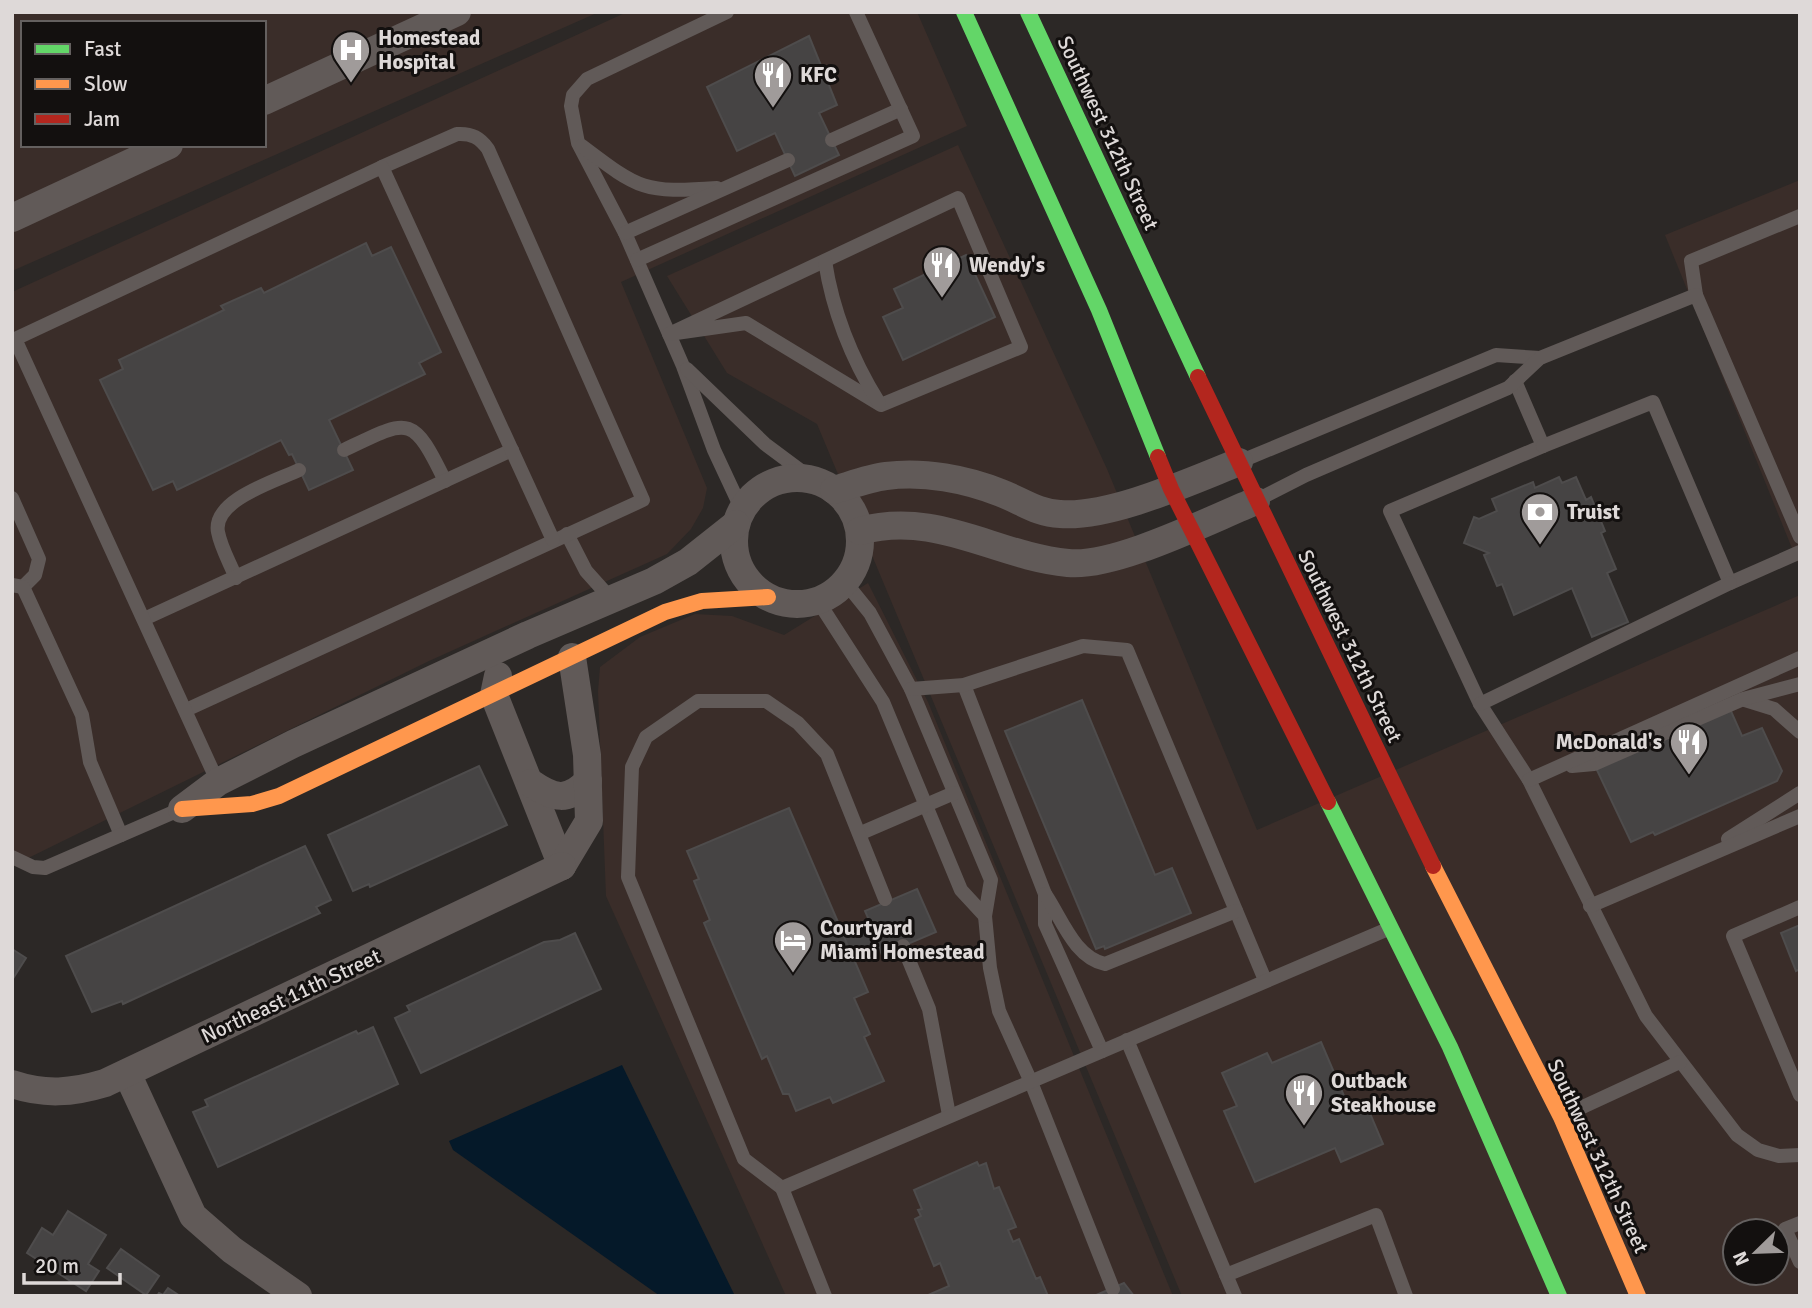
<svg xmlns="http://www.w3.org/2000/svg" width="1812" height="1308" viewBox="0 0 1812 1308" font-family="Signika,sans-serif">
	<style>
		.built { fill: #3a2d29; fill-rule: evenodd }
		.water { fill: #051929 }
		.building { fill: #464444; stroke: #4e4c4c; stroke-width: 2 }
		.lines { fill: none; stroke-linecap: round; stroke-linejoin: round }
		.lane { stroke: #615a58; stroke-width: 14 }
		.street { stroke: #615a58; stroke-width: 28 }
		.fast { stroke: #63d668; stroke-width: 16 }
		.slow { stroke: #ff974d; stroke-width: 16 }
		.jam { stroke: #b3261e; stroke-width: 16 }
		.labels { text-anchor: middle; stroke-width: 6; stroke-linejoin: round; paint-order: stroke }
		.poi-label { font-size: 21px; font-weight: bold; fill: #ded9d8; stroke: #13100f; text-anchor: start }
		.street-label { font-size: 21px; fill: #ded9d8; stroke: #13100f }
	</style>
	<rect width="100%" height="100%" fill="#2c2826"/>
	<g class="built">
		<path d="M12 12H599L12 271ZM23 23H264V145H23Z"/>
		<polygon points="627,12 917,12 967,126 621,282 707,488 703,508 691,529 667,554 429,661 12,866 12,292"/>
		<path d="M958 145 1107 469 1257 830 1800 595V1296H1182L817 424 727 373 667 276ZM1735 1231H1777V1273H1735Z"/>
		<polygon points="1800,180 1800,568 1665,235"/>
		<polygon points="868,583 928,702 1173,1296 786,1296 606,896 598,691 600,667 640,637 695,614 732,616 784,635"/>
	</g>
	<polygon class="water" points="622,1065 735,1296 660,1296 453,1150 449,1141"/>
	<g class="building">
		<polygon points="809,36 837,105 819,113 839,155 795,176 775,133 737,151 707,87"/>
		<polygon points="366,243 372,256 391,247 441,352 419,363 425,374 329,420 353,470 309,490 292,454 289,455 281,440 177,490 173,481 153,490 100,380 123,369 119,360 224,310 221,306 261,288 264,293"/>
		<polygon points="966,255 995,317 903,360 883,317 903,308 894,289"/>
		<polygon points="1559,477 1562,483 1576,477 1586,500 1591,497 1605,531 1601,533 1616,569 1607,573 1628,622 1592,637 1572,588 1514,615 1502,584 1497,586 1484,555 1489,553 1464,543 1474,517 1479,519 1497,511 1492,499 1533,482 1535,488"/>
		<polygon points="1082,700 1155,875 1172,868 1191,913 1105,949 1104,946 1096,949 1005,731"/>
		<polygon points="1730,709 1742,736 1762,728 1782,771 1777,781 1655,835 1653,832 1631,842 1596,768"/>
		<polygon points="479,766 507,825 370,887 369,884 353,891 328,835"/>
		<polygon points="789,808 868,992 854,998 870,1034 864,1037 884,1081 833,1103 830,1097 796,1111 789,1094 783,1094 767,1056 762,1059 704,923 710,920 694,881 699,879 687,851"/>
		<polygon points="305,846 331,900 316,907 320,913 123,1004 122,1001 92,1012 66,956"/>
		<polygon points="917,889 936,932 882,955 878,945 852,956 842,932 869,920 865,911"/>
		<polygon points="1800,925 1800,969 1796,971 1781,933"/>
		<polygon points="575,933 601,989 421,1073 395,1018 410,1011 407,1006 544,942 560,940"/>
		<polygon points="12,949 26,958 12,980"/>
		<polygon points="373,1027 398,1084 218,1167 193,1112 208,1106 205,1100 356,1031 358,1034"/>
		<polygon points="1321,1042 1350,1110 1366,1104 1383,1144 1341,1162 1335,1148 1255,1182 1224,1111 1237,1106 1222,1073 1267,1053 1272,1063"/>
		<polygon points="977,1162 979,1166 986,1163 994,1189 999,1187 1016,1227 1008,1230 1013,1242 1019,1239 1036,1279 1040,1277 1048,1296 926,1296 949,1286 940,1263 934,1266 915,1219 921,1216 918,1210 922,1209 914,1190"/>
		<polygon points="68,1211 106,1235 88,1264 99,1271 86,1291 27,1253 42,1228 53,1235"/>
		<polygon points="121,1249 159,1276 146,1295 107,1268"/>
		<polygon points="1124,1283 1134,1296 1094,1296"/>
		<polygon points="168,1288 180,1296 157,1296 159,1293 163,1295"/>
	</g>
	<g class="lines">
		<g class="lane">
			<polyline points="727,12 587,79 573,95 571,106 578,143 625,233 683,366 714,450 742,510"/>
			<polyline points="832,140 901,109"/>
			<path d="M582 146C640 190 644 193 717 188"/>
			<polygon points="958,198 1021,347 881,405 746,323 669,334"/>
			<polyline points="625,233 788,160"/>
			<polyline points="637,260 913,136 856,12"/>
			<path d="M825 261C833 313 851 358 879 403"/>
			<polyline points="1696,295 1691,261 1800,216"/>
			<polyline points="687,369 765,444 812,479"/>
			<polyline points="1515,381 1543,446 1390,511 1480,704 1529,780 1646,1016 1737,1135 1758,1150 1779,1156 1800,1155"/>
			<polyline points="1543,446 1653,402 1730,583 1800,552"/>
			<path d="M344 450C409 419 412 413 445 481"/>
			<polyline points="1239,462 1496,355 1540,358"/>
			<polyline points="12,498 39,559 35,575 23,587 12,585"/>
			<polyline points="1257,500 1306,475 1508,388 1540,358 1696,295 1800,537"/>
			<polyline points="567,534 586,571 612,600"/>
			<path d="M236 578C230 563 221 548 218 532 212 500 276 481 299 470"/>
			<polyline points="845,582 870,613 911,689 991,880 985,916 990,968 999,1011 1031,1082 1113,1289"/>
			<polyline points="23,587 82,715 90,762 121,835"/>
			<polyline points="818,601 883,702 961,890 985,916"/>
			<polyline points="144,619 512,450"/>
			<polyline points="964,685 1045,894 1045,924 1102,1051"/>
			<polyline points="911,689 964,685 1083,646 1127,650 1265,980"/>
			<polyline points="1745,700 1774,709 1800,732"/>
			<polyline points="1480,704 1730,583"/>
			<path d="M186 710 643 500 488 149C480 138 472 133 457 134L382 167"/>
			<polyline points="1572,766 1594,764 1743,699 1800,684"/>
			<polyline points="1529,780 1800,658"/>
			<polyline points="220,787 15,339 382,167 553,540"/>
			<polyline points="861,833 954,793"/>
			<polyline points="1728,839 1800,793"/>
			<polyline points="12,857 33,867 45,868 181,809"/>
			<path d="M1045 894C1062 919 1074 957 1105 964L1236 911"/>
			<polyline points="1590,906 1800,816"/>
			<polyline points="1800,907 1733,936 1800,1095"/>
			<polyline points="903,946 929,1009 949,1115"/>
			<polyline points="1127,1040 1235,1296"/>
			<polyline points="1561,1117 1680,1062"/>
			<polyline points="782,1188 744,1159 628,877 632,767 646,737 698,701 766,701 798,723 827,754 885,899"/>
			<polyline points="1800,1223 1785,1229 1800,1262"/>
			<polyline points="1226,1275 1376,1215 1406,1296"/>
			<polyline points="825,1296 782,1188 1388,929"/>
		</g>
		<g class="street">
			<polyline points="264,101 457,12"/>
			<polyline points="12,218 169,145"/>
			<circle cx="797" cy="541" r="63"/>
			<path d="M834 490C851 485 869 478 886 476 924 471 966 479 1001 493 1022 501 1037 513 1060 514 1110 518 1191 481 1239 462"/>
			<path d="M860 531C937 510 995 556 1068 563 1115 568 1211 519 1256 501"/>
			<polyline points="498,676 494,695 562,866"/>
			<path d="M531 783C554 799 568 802 588 781"/>
			<polyline points="182,809 218,782 293,744 528,635 654,581 688,562 736,524"/>
			<polyline points="562,866 589,821 587,755 572,657"/>
			<polyline points="127,1073 193,1216 232,1250 298,1296"/>
			<path d="M12 1084C45 1095 72 1093 105 1083L562 866"/>
		</g>
		<g class="fast">
			<polyline points="964,12 1099,310 1158,457"/>
			<polyline points="1028,12 1198,377"/>
			<polyline points="1328,802 1450,1047 1559,1296"/>
		</g>
		<g class="slow">
			<polyline points="182,809 252,804 279,796 665,612 702,601 768,597"/>
			<polyline points="1433,866 1561,1117 1638,1296"/>
		</g>
		<g class="jam">
			<polyline points="1198,377 1433,866"/>
			<polyline points="1158,457 1171,489 1328,802"/>
		</g>
	</g>
	<defs>
		<g id="hospital-pin" transform="scale(2.0125)"><path d="M0 17L-7.5 6A9.5 9.5 0 1 1 7.5 6Z" fill="#a09b9a" stroke="#13100f"/><path d="M-5-5h3v3.5h4V-5h3V5h-3V1.5h-4V5h-3Z" fill="#fff"/></g>
		<g id="restaurant-pin" transform="scale(2.0125)"><path d="M0 17L-7.5 6A9.5 9.5 0 1 1 7.5 6Z" fill="#a09b9a" stroke="#13100f"/><path d="M-5-6h1v4h1v-4h1v4h1v-4h1v5L-1.5 .5V6h-2V.5L-5-1ZM5-6V6H3V1.5H1.5Q1.5-4 5-6Z" fill="#fff"/></g>
		<g id="bank-pin" transform="scale(2.0125)"><path d="M0 17L-7.5 6A9.5 9.5 0 1 1 7.5 6Z" fill="#a09b9a" stroke="#13100f"/><path d="M-6-4H6V4H-6ZM0-2.3a2.3 2.3 0 1 0 0 4.6a2.3 2.3 0 1 0 0-4.6Z" fill="#fff"/></g>
		<g id="hotel-pin" transform="scale(2.0125)"><path d="M0 17L-7.5 6A9.5 9.5 0 1 1 7.5 6Z" fill="#a09b9a" stroke="#13100f"/><path d="M-6-4.5h1.5V1H6V5H4.5V3h-9V5H-6ZM-4 0a1.8 1.8 0 1 1 3.6 0ZM.5 0V-2.5h3Q6-2.5 6 0Z" fill="#fff"/></g>
	</defs>
	<g fill-rule="evenodd">
		<use href="#hospital-pin" x="351" y="50"/>
		<use href="#restaurant-pin" x="773" y="75"/>
		<use href="#restaurant-pin" x="942" y="265"/>
		<use href="#bank-pin" x="1540" y="512"/>
		<use href="#restaurant-pin" x="1689" y="742"/>
		<use href="#hotel-pin" x="793" y="940"/>
		<use href="#restaurant-pin" x="1304" y="1093"/>
	</g>
	<g class="labels">
		<g class="poi-label">
			<text x="378" y="45">Homestead<tspan x="378" dy="24">Hospital</tspan></text>
			<text x="800" y="82">KFC</text>
			<text x="969" y="272">Wendy's</text>
			<text x="1567" y="519">Truist</text>
			<text x="1662" y="749" text-anchor="end">McDonald's</text>
			<text x="820" y="935">Courtyard<tspan x="820" dy="24">Miami Homestead</tspan></text>
			<text x="1331" y="1088">Outback<tspan x="1331" dy="24">Steakhouse</tspan></text>
		</g>
		<g class="street-label">
			<text transform="translate(1108 133) rotate(65)" y="7">Southwest 312th Street</text>
			<text transform="translate(1350 646) rotate(64)" y="7">Southwest 312th Street</text>
			<text transform="translate(291 996) rotate(-25)" y="7">Northeast 11th Street</text>
			<text transform="translate(1598 1156) rotate(65)" y="7">Southwest 312th Street</text>
		</g>
	</g>
	<rect width="1812" height="1308" fill="none" stroke="#ded9d8" stroke-width="28"/>
	<rect x="21" y="21" width="245" height="126" fill="#13100f" stroke="#64605f" stroke-width="2"/>
	<rect x="35" y="44" width="35" height="10" fill="#63d668" stroke="#64605f" stroke-width="2"/>
	<text x="84" y="56" font-size="21" fill="#ded9d8">Fast</text>
	<rect x="35" y="79" width="35" height="10" fill="#ff974d" stroke="#64605f" stroke-width="2"/>
	<text x="84" y="91" font-size="21" fill="#ded9d8">Slow</text>
	<rect x="35" y="114" width="35" height="10" fill="#b3261e" stroke="#64605f" stroke-width="2"/>
	<text x="84" y="126" font-size="21" fill="#ded9d8">Jam</text>
	<g transform="translate(1756 1252) rotate(247)"><circle r="33" fill="#13100f" stroke="#64605f" stroke-width="2"/>
	<path d="M0-5L12 26L0 18L-12 26Z" fill="#a09b9a"/>
	<text y="-10" font-size="19" font-weight="bold" text-anchor="middle" fill="#ded9d8">N</text>
	</g>
	<path d="M24 1273v10h96v-10" fill="none" stroke="#ded9d8" stroke-width="3.5"/>
	<text x="35" y="1273" font-size="21" fill="#ded9d8" stroke="#13100f" stroke-width="5" paint-order="stroke">20 m</text>
</svg>
